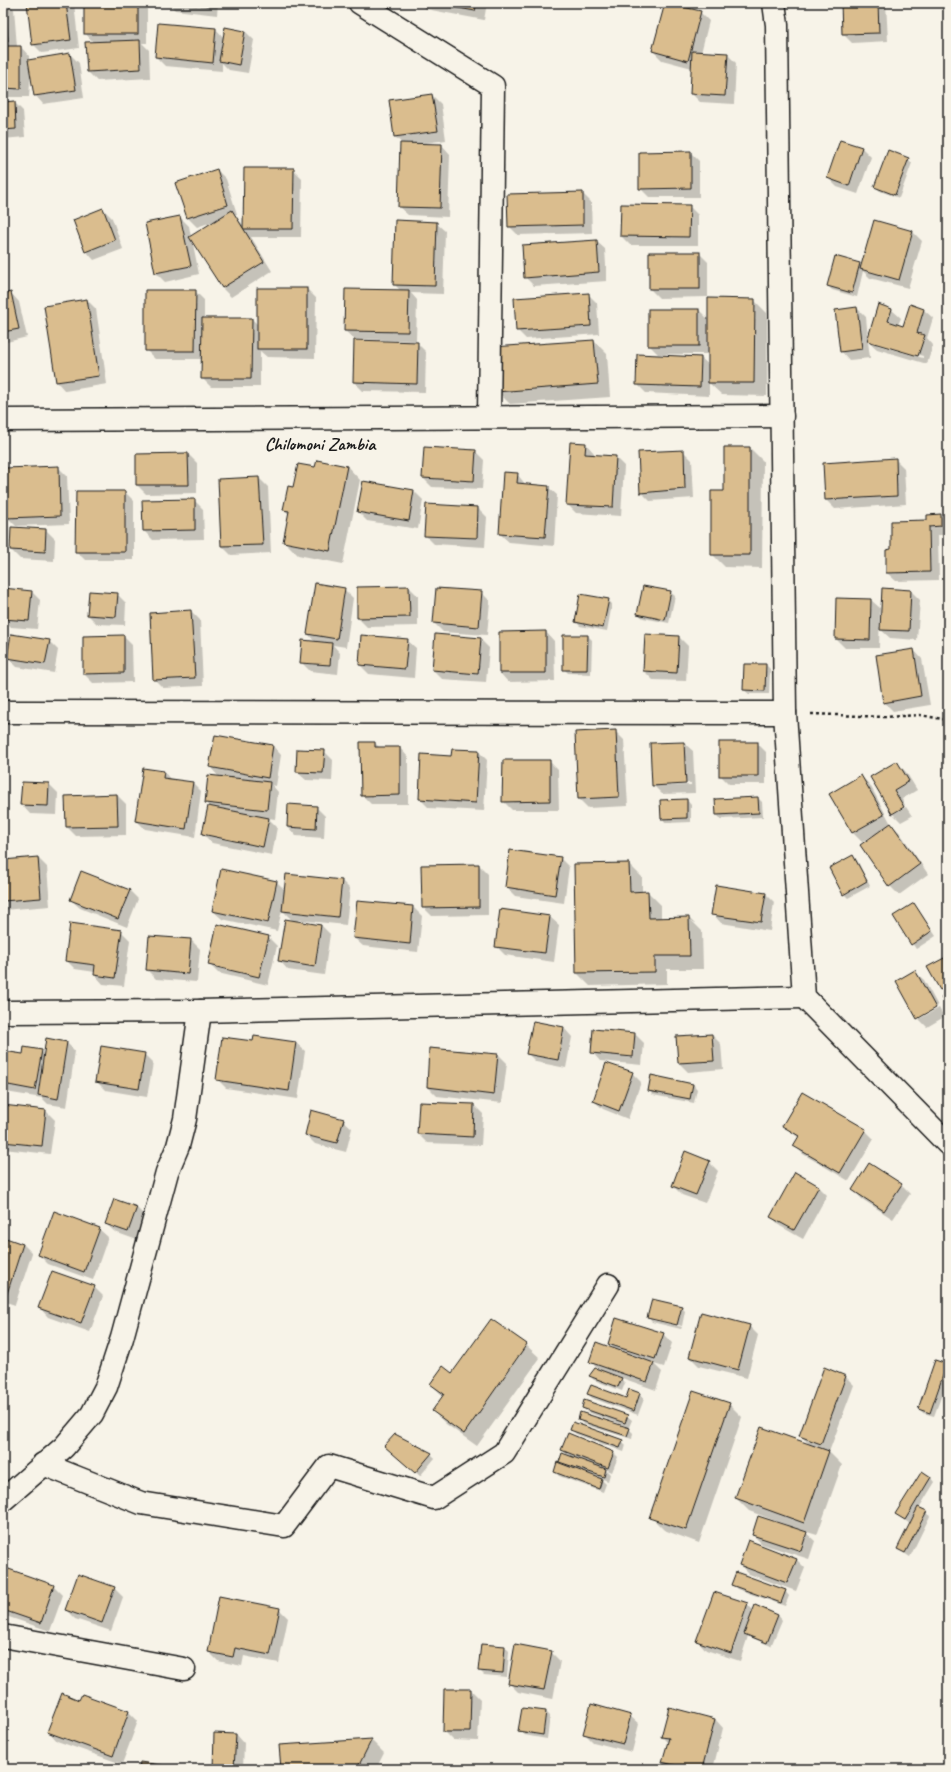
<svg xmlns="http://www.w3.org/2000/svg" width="951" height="1772" viewBox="0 0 951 1772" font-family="Caveat,sans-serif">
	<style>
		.shadow { fill: #0003; fill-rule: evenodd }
		.building { fill: #dabd8e; stroke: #1c1c1c }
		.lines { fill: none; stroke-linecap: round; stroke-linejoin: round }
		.street-casing { stroke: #1c1c1c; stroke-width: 25 }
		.path { stroke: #1c1c1c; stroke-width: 2.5; stroke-dasharray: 3 3; stroke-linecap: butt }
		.street { stroke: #f7f3e8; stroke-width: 22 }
		.labels { text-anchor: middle; stroke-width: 3; stroke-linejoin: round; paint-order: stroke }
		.quarter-label { font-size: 18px; font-weight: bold; fill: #1c1c1c; stroke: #f7f3e8 }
	</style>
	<rect width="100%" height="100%" fill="#f7f3e8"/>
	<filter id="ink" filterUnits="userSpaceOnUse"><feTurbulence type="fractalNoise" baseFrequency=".025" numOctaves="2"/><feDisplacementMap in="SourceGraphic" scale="8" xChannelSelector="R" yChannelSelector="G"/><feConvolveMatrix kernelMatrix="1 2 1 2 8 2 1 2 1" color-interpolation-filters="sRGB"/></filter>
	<g filter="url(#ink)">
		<g class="shadow">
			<polygon points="3,3 7,3 14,9 17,47 21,47 29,56 29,61 70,54 79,63 84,98 43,104 35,95 31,69 29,97 3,97"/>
			<polygon points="28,3 74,3 79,48 42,53 33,44"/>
			<polygon points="85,3 147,3 147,43 142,43 149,50 150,78 97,81 88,72 94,43 85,33"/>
			<polygon points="168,3 218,3 217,15 175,10"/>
			<polygon points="420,3 487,3 484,20 426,9"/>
			<polygon points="842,3 886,3 888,41 852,43 843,34"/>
			<polygon points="700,12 709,21 701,53 727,54 736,63 734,104 700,102 691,93 692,68 662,60 653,51"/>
			<polygon points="216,29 224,38 245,31 254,40 248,73 229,70 222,63 222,71 165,66 156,57"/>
			<polygon points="432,95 441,104 446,140 419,144 442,145 450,154 448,217 408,215 399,207 403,144 395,137"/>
			<polygon points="14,102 23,111 25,137 3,139 3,103"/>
			<polygon points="840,141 862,148 871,157 858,194 837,187 828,178"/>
			<polygon points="690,152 699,161 699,197 649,197 640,188"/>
			<polygon points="908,159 912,163 899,198 880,191 876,187"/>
			<polygon points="293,169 302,178 301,237 251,237 272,271 231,297 222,288 192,239 199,274 165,282 156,273 146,224 180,217 189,226 191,237 215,221 197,227 188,218 177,183 217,170 226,179 237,214 235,214 244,227"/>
			<polygon points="582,193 591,202 592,233 518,235 509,226"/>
			<polygon points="689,206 698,215 698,245 630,245 621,236"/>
			<polygon points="103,209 112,218 123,249 94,260 86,251"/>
			<polygon points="436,223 445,231 443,294 411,293 417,300 416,341 354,339 345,331 401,291 394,284"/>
			<polygon points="913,232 922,241 908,288 870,278 863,271 857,297 832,290 828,286 836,257 862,266"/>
			<polygon points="596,241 605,249 607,281 534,286 525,277"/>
			<polygon points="699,253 708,262 708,297 659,298 650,289"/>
			<polygon points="307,289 316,298 315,358 267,357 260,351 260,387 211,387 202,378 203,359 155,359 146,350 195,291 204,300 204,319 252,319 258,325"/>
			<polygon points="11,293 19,302 27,337 3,343 3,295"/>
			<polygon points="588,294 597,303 599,334 526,339 517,330"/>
			<polygon points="87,300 96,309 107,384 65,391 57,382"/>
			<polygon points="754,300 767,313 767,396 722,395 709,383 709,396 646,393 637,384 638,355 701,358 709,365 709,354 658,354 649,345 699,310 709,320"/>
			<path d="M911 305 924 310 933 318 927 338 933 345 927 364 877 349 868 341 870 358 849 360 841 351 857 308 866 317 868 339 879 306 892 310 901 318 898 325 904 327ZM877 343 923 356V358L877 345Z"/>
			<polygon points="594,341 607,354 610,397 510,404 497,391 494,348"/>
			<polygon points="417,343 426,352 425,392 363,391 354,382"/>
			<polygon points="586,444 594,453 594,456 615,457 624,466 621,516 576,513 567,504"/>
			<polygon points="750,448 763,461 762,568 725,567 712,554 725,492"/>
			<polygon points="475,451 484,460 482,489 432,487 423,478"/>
			<polygon points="683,451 692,460 694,498 650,501 641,492"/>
			<polygon points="188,454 197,463 197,493 146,494 137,485 137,455"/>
			<polygon points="895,459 904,468 906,504 835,509 826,500"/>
			<polygon points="347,466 360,480 343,564 298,555 284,541 290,515 284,510 294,488 316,469"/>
			<polygon points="58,467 67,476 69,524 16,526 7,517"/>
			<polygon points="517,474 526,485 548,487 557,495 554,546 509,542 500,534"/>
			<polygon points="259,478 268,487 271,553 231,555 222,546 219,480"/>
			<polygon points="364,482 414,491 423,500 418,529 367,521 358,512"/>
			<polygon points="77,492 125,492 134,501 134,560 85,560 76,551"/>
			<polygon points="194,500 203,509 204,539 153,540 144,531 143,501"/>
			<polygon points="478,508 487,517 485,547 434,544 425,535"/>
			<polygon points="940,515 948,523 948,535 938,535 939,580 896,581 887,573 892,550 928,521"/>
			<polygon points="12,528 46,530 55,539 54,561 20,559 11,550"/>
			<polygon points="409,587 418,596 418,626 367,627 358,618"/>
			<polygon points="344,589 353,598 346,647 333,645 340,653 338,674 310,671 301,662 316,643 308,634"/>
			<polygon points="911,591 920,600 917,640 890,638 879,628"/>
			<polygon points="32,592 40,600 37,629 11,627 3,619 3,604"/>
			<polygon points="90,592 117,594 126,603 125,625 97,624 88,615"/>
			<polygon points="481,592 490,601 487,635 443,632 434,623"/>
			<polygon points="670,592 675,596 669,623 643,618 638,614"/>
			<polygon points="608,600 612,604 607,631 580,626 576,622"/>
			<polygon points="871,600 880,608 879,648 845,648 836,639"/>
			<polygon points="191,611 200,620 203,686 163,688 154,679"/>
			<polygon points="546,632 554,641 555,681 508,682 500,673"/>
			<polygon points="123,636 132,645 133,682 93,683 84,674"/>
			<polygon points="588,636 592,640 591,674 568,673 564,669"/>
			<polygon points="679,637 688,646 686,681 653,680 644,671"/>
			<polygon points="480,639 489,648 486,682 442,679 433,670"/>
			<polygon points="407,640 416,648 414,678 369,674 360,665"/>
			<polygon points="49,641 58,650 54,673 17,667 8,658"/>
			<polygon points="914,650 922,659 930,705 893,711 884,702"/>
			<polygon points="766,665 770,669 769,694 749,694 744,690"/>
			<polygon points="615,731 624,740 628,806 588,808 579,799 576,733"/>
			<polygon points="215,736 273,746 281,755 276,786 272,785 278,792 275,819 268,818 277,827 272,855 212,843 203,834 209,806 206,803 220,778 210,767"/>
			<polygon points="375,743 380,748 400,748 408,757 408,804 371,804 362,795"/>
			<path d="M684 743 693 751 695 793 662 794 653 785ZM691 783V785L660 786V784Z"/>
			<polygon points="757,743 766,752 766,784 729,784 720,775"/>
			<polygon points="324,751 333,760 332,781 306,780 297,772"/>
			<polygon points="478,751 487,760 484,811 429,808 420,799 452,757"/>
			<polygon points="549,761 558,770 559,810 512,810 503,801"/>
			<polygon points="897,763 906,772 917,790 902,799 905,805 893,811 893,814 906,807 912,816 901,822 892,813 872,778"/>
			<polygon points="164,772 171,780 193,783 201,791 195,837 145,829 136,820"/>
			<polygon points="861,776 870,785 891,824 900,833 928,874 899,895 890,886 873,835 862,842 853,833 830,794"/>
			<polygon points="49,784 58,793 57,815 30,814 22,805"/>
			<polygon points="117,795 126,804 126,835 76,836 67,827"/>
			<polygon points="758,798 762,802 763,817 721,819 717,815"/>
			<polygon points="687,800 691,805 691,822 666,823 662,818"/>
			<polygon points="316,807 325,816 324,838 296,836 288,827"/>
			<polygon points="852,856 857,860 870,886 848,898 844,894"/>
			<polygon points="38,858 47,867 50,906 3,910 3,861"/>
			<polygon points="560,858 569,867 564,903 515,896 506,887"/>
			<polygon points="629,864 642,877 642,892 648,892 661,905 661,919 689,918 702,931 703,969 667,969 667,984 590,986 577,973 575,865"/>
			<polygon points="479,865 488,874 488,915 432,916 423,907"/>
			<polygon points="341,880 350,889 346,925 298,920 298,922 321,925 330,934 324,975 288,970 280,961 293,921 282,910 277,931 222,919 213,911 277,882 285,890"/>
			<polygon points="129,890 138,899 127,927 80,908 71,900"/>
			<polygon points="766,894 774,902 770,931 721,923 713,914"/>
			<polygon points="914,904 936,936 916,949 894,916"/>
			<polygon points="413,907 422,916 418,952 363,946 354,938"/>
			<polygon points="550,917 559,925 554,962 505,955 496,946"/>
			<polygon points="121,931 130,940 124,986 103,984 95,975 95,972 75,969 66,960"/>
			<polygon points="268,937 277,946 268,985 218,973 209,964"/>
			<polygon points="191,940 200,949 197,982 156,979 147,970"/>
			<polygon points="948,957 948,992 945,994 941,989"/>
			<polygon points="915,972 924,980 938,1006 919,1017 919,1019 939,1008 944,1017 927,1027 918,1018"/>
			<polygon points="564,1028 572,1037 566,1068 536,1062 527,1053"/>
			<polygon points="635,1034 644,1043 642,1065 600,1061 592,1052"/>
			<polygon points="712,1035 721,1044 723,1069 688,1072 679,1063"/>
			<polygon points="66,1042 75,1051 67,1107 48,1104 42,1098 6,1092 3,1089 3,1052 24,1055 41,1051 45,1055"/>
			<polygon points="254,1043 296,1043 305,1051 298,1099 226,1088 217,1079"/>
			<polygon points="430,1049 498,1054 507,1063 502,1103 437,1096 428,1087"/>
			<polygon points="144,1054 153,1063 147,1097 105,1090 96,1081"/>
			<polygon points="632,1073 641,1082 628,1119 603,1109 594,1101"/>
			<polygon points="693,1084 697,1089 694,1103 653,1095 649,1091"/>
			<polygon points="420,1103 474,1105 483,1114 481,1145 427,1143 418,1134"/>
			<polygon points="3,1106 46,1111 55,1120 50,1154 3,1149"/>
			<polygon points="343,1120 352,1128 346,1152 315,1144 306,1135"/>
			<polygon points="784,1126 865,1130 874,1139 849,1181 803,1154 794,1145 799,1138"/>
			<polygon points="709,1162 718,1171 705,1203 682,1195 673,1186"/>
			<polygon points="901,1185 910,1194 893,1219 862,1199 853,1190"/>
			<polygon points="818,1186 827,1195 803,1239 780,1226 772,1217"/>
			<polygon points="115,1200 137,1208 146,1217 137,1240 115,1232 106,1224"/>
			<polygon points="99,1229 108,1237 93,1280 48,1264 39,1255"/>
			<polygon points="3,1238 23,1244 32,1253 15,1305 3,1301"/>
			<polygon points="94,1287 103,1296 90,1332 48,1317 40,1308"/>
			<polygon points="681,1307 685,1311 682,1326 652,1318 652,1320 682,1327 681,1329 652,1322 648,1317"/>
			<polygon points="749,1326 758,1335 747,1378 699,1366 690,1357"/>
			<polygon points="663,1334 672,1343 664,1367 654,1364 662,1372 656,1390 619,1377 625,1383 622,1391 594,1380 590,1376 600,1371 590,1361 615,1350 609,1343"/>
			<polygon points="526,1345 540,1358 477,1446 446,1424 433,1411 443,1396 431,1384"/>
			<polygon points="936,1362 948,1367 948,1378 934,1416 923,1413 919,1408"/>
			<polygon points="845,1376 854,1385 829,1452 842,1465 817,1535 804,1531 815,1541 809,1559 762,1544 753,1535 786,1526 787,1525 749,1511 736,1498 810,1445 800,1435"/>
			<polygon points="630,1390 640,1394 644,1399 638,1415 592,1398 588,1394 626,1399"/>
			<polygon points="729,1404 742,1417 699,1543 664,1530 651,1517"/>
			<polygon points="583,1408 627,1416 632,1420 629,1427 587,1412"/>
			<polygon points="579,1419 629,1429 633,1433 632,1439 583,1424"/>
			<polygon points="572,1430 622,1441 626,1445 624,1452 576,1434"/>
			<polygon points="390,1450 431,1454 435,1458 420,1476"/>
			<polygon points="562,1450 614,1453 618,1457 612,1472 605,1469 610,1474 608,1481 600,1478 606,1484 603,1492 559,1476 555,1472 566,1466 561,1461 570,1457"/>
			<polygon points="931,1477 935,1482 919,1508 930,1516 910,1557 898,1549 910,1524 896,1514"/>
			<polygon points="796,1559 805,1568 796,1591 749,1574 740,1565"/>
			<polygon points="3,1568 54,1586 63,1595 50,1631 3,1615"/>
			<polygon points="732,1584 785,1591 789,1596 785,1606 737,1589"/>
			<polygon points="114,1588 123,1597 111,1631 75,1619 66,1610"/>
			<polygon points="747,1604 754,1611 756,1606 778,1615 782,1620 771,1646 748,1636 740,1661 706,1650 698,1641"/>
			<polygon points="279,1609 288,1618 279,1663 244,1656 242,1666 218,1661 209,1652"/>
			<polygon points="505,1647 509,1651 507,1677 484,1675 479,1670"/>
			<polygon points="551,1652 560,1661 553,1699 518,1692 509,1683"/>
			<polygon points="471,1690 480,1699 478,1741 453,1740 444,1731"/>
			<polygon points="82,1695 129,1712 138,1721 122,1764 57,1741 49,1732 80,1701"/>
			<polygon points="523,1709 546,1712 550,1716 547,1739 524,1735 519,1731"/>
			<polygon points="630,1716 639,1724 632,1752 593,1742 584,1733"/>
			<polygon points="715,1719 723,1728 713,1769 671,1769 663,1762 668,1743 662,1737"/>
			<polygon points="236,1734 244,1743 243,1769 214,1769"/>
			<polygon points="371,1740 384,1753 376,1769 282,1769"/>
		</g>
		<g class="building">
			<polygon points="3,3 5,3 8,41 3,42"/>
			<polygon points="27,3 66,3 71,40 32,45"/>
			<rect x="84" y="3" width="54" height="31"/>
			<polygon points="176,3 208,3 208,6"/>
			<polygon points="430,3 477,3 475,11"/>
			<polygon points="665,3 701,11 688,61 652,51"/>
			<polygon points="841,3 878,3 879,33 842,34"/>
			<polygon points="158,23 216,28 213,63 155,57"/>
			<polygon points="225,27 245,31 239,65 219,61"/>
			<polygon points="140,40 141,69 87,72 85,42"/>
			<polygon points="3,46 21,46 21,89 3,88"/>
			<polygon points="692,51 728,53 725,96 690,94"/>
			<polygon points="70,53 76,90 34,96 28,60"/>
			<polygon points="432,94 438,131 394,137 389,100"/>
			<polygon points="15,101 16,129 3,130 3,102"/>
			<polygon points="840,140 862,147 849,186 827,178"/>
			<polygon points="400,143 442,144 440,208 398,207"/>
			<polygon points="888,150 909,158 895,195 874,187"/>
			<polygon points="691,151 691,188 639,189 639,152"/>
			<polygon points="244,168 294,168 293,229 243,229"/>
			<polygon points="217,169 228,205 187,218 175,183"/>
			<polygon points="583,192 583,225 508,227 507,194"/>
			<polygon points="621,204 690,205 689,237 620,236"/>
			<polygon points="103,208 115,240 85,252 73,220"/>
			<polygon points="232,210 264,262 222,288 189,237"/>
			<polygon points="180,216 191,266 155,273 145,223"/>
			<polygon points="395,220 437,222 435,286 393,285"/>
			<polygon points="874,220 913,231 899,280 860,269"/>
			<polygon points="597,240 599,272 524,278 522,245"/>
			<rect x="649" y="252" width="51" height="37"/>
			<polygon points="835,256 860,263 852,293 827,286"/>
			<rect x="257" y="288" width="50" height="61"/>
			<polygon points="345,289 409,290 408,332 344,331"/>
			<polygon points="145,290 196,290 195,351 145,351"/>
			<polygon points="11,292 19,329 3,332 3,294"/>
			<polygon points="589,293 591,326 516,331 514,298"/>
			<polygon points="708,298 755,299 754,383 708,383"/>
			<polygon points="87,299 99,376 56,382 44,306"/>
			<polygon points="878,304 892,309 888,321 903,326 910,304 924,309 917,333 925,335 918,356 867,341"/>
			<polygon points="857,307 862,349 840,352 835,310"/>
			<rect x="648" y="309" width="51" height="37"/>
			<polygon points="202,318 252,318 251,379 201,379"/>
			<polygon points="354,340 418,342 417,384 353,382"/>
			<polygon points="594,340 598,384 496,392 493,347"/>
			<polygon points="637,354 701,357 700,387 636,385"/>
			<polygon points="570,442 586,443 585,454 616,456 613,507 566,505"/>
			<polygon points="424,447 476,450 474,481 422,478"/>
			<polygon points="724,447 750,447 750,555 711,555 711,491 724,491"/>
			<polygon points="684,450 685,489 640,493 638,452"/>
			<polygon points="188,453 189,485 136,485 136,454"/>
			<polygon points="896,458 897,496 825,500 823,463"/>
			<polygon points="317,460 347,466 330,551 283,542 289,511 283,510 288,486 293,487 298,464 315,467"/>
			<polygon points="59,466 60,516 6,518 5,468"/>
			<polygon points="503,472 518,473 517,483 549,486 545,537 499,534"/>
			<polygon points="259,477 263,545 221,546 218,479"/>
			<polygon points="363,481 414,490 409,521 357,512"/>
			<polygon points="76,491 125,491 125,552 75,552"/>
			<polygon points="195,499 195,530 143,531 142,500"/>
			<polygon points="426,504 478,507 477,538 424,536"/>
			<polygon points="941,514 941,526 929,527 930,572 886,573 886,550 891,549 891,521 927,520 927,515"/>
			<polygon points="11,527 46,529 45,552 10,550"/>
			<polygon points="315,583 345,588 337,639 307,634"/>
			<polygon points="409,586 410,617 357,618 357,587"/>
			<polygon points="643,586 671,591 665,620 637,614"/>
			<polygon points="3,588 32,591 29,621 3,619"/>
			<polygon points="436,588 482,591 479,627 433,623"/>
			<polygon points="882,588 911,590 909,631 880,630"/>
			<polygon points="89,591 118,593 116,617 87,615"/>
			<polygon points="580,594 609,599 603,628 575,622"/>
			<polygon points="836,598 871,599 870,640 835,639"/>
			<polygon points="191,610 195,678 153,680 150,613"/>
			<polygon points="546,631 546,673 499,673 499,632"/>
			<polygon points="11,634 50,640 45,664 7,658"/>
			<polygon points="435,634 481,638 478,674 432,670"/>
			<polygon points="645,634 679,636 677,673 643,671"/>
			<polygon points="124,635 124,673 83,674 83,636"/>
			<polygon points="361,635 408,639 405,669 359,665"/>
			<polygon points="563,635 588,635 587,670 563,670"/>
			<polygon points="302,640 332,643 330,665 300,663"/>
			<polygon points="914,649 921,696 883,703 876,655"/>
			<polygon points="744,664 766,664 765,691 743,690"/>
			<polygon points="616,730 619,797 578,799 575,732"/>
			<polygon points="215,735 273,745 268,778 209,767"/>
			<polygon points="360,742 375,742 375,747 400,747 400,795 361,796"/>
			<polygon points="684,742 686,784 652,786 650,743"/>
			<rect x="719" y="742" width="39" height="34"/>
			<polygon points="297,749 325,750 323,773 296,772"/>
			<polygon points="452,749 479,750 476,803 419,799 421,754 451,756"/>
			<polygon points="503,760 550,760 550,801 502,802"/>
			<polygon points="897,761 909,781 894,790 904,807 892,814 870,777"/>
			<polygon points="143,768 164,771 163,778 193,782 186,829 135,821"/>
			<polygon points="208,775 270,782 267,810 205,803"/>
			<polygon points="861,775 884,815 852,833 829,794"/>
			<polygon points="22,782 49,783 48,806 20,805"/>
			<polygon points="117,794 118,826 66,827 65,796"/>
			<polygon points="758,797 759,813 716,815 715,799"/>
			<polygon points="687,799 687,818 661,819 660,800"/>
			<polygon points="288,804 317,806 316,829 287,827"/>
			<polygon points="208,806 269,818 263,847 202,834"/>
			<polygon points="891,823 920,864 889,887 860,845"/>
			<polygon points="510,850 561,857 555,895 505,887"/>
			<polygon points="853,855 867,881 843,895 829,868"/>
			<polygon points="38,857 41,898 3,901 3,860"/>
			<polygon points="629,863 630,892 648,891 649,918 689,917 690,956 655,956 655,972 576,973 574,864"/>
			<polygon points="479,864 479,907 422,908 421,865"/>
			<polygon points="221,869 277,881 268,923 212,911"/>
			<polygon points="81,871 130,890 118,919 70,900"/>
			<polygon points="286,874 342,880 338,917 282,911"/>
			<polygon points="716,885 766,893 761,922 711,915"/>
			<polygon points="357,901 413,906 410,944 353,938"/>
			<polygon points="914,903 932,931 911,945 893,916"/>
			<polygon points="500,909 550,916 545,953 495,947"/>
			<polygon points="285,919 321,925 315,967 278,961"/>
			<polygon points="70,923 122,930 115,978 94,975 95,965 65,961"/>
			<polygon points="217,924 269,936 259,977 208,965"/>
			<polygon points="149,936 191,939 188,974 146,970"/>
			<polygon points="948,956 948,986 940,990 927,967"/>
			<polygon points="915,970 936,1008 917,1019 896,981"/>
			<polygon points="948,994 948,1011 941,997"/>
			<polygon points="533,1021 564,1027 558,1060 526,1054"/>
			<polygon points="593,1029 635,1033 633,1057 591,1053"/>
			<polygon points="712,1034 714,1061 678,1063 676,1036"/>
			<polygon points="254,1036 296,1042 289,1091 216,1080 222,1037 253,1041"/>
			<polygon points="46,1038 67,1042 58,1099 38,1095"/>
			<polygon points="101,1046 145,1053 139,1089 95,1082"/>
			<polygon points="24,1047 42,1050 35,1090 3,1084 3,1051 23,1054"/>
			<polygon points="429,1048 498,1054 494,1095 427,1087"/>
			<polygon points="606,1063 633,1072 619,1111 593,1101"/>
			<polygon points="651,1075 693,1084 690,1099 648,1091"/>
			<polygon points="802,1092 866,1129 840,1173 793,1146 799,1136 782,1126"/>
			<polygon points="419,1102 474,1104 473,1137 417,1134"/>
			<polygon points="3,1105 46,1110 42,1146 3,1142"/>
			<polygon points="311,1110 344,1119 337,1143 305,1135"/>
			<polygon points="685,1151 710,1161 696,1195 672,1186"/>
			<polygon points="869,1163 902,1184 884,1211 852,1190"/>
			<polygon points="795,1172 819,1186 794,1230 770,1217"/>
			<polygon points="114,1199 137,1207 128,1232 105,1224"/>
			<polygon points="54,1211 100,1228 84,1272 38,1255"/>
			<polygon points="3,1237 23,1244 6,1297 3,1296"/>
			<polygon points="52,1271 95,1286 81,1323 38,1308"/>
			<polygon points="652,1299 682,1306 677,1325 647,1318"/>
			<polygon points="701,1312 750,1325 738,1370 689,1357"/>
			<polygon points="616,1318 664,1333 655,1359 608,1344"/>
			<polygon points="491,1319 527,1344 464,1434 432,1411 444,1394 430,1384 443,1366 452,1373"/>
			<polygon points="596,1342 654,1363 647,1382 589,1362"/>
			<polygon points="935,1360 947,1364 930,1413 918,1409"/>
			<polygon points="824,1367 846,1376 821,1444 799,1436"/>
			<polygon points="595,1368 622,1378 618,1387 589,1376"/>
			<polygon points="591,1385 626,1398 629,1389 640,1393 634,1411 587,1394"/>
			<polygon points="693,1391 730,1403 686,1530 649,1518"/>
			<polygon points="584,1400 628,1415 625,1423 582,1408"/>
			<polygon points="580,1412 630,1428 627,1436 578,1420"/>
			<polygon points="573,1422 623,1440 620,1448 570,1430"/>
			<polygon points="761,1427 829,1451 804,1523 735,1498"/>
			<polygon points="568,1433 614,1452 608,1468 561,1450"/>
			<polygon points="395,1434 432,1453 415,1473 384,1446"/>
			<polygon points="562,1453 606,1469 604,1477 559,1462"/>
			<polygon points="557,1462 602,1479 599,1489 554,1472"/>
			<polygon points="922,1471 931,1477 905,1520 895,1514"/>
			<polygon points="918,1507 927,1511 905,1553 897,1549"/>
			<polygon points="758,1516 807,1532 801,1551 752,1535"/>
			<polygon points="748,1540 797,1559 787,1583 739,1565"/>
			<polygon points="3,1567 54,1585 41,1623 3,1610"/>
			<polygon points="736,1572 786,1590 781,1603 731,1585"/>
			<polygon points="78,1574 115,1587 102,1623 65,1610"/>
			<polygon points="714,1592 748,1603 731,1653 696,1641"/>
			<polygon points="219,1596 280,1608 270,1655 235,1648 233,1657 208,1652"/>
			<polygon points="755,1605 778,1615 767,1643 744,1634"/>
			<polygon points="481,1644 505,1646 503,1673 478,1671"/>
			<polygon points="515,1644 552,1651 544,1690 508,1684"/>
			<polygon points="444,1689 471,1689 470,1732 443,1732"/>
			<polygon points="62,1693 79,1700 82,1694 129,1711 113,1756 47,1732"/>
			<polygon points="591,1704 631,1715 623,1744 583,1734"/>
			<polygon points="669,1707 715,1719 702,1769 689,1769 662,1762 669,1738 661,1737"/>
			<polygon points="522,1708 546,1711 543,1735 518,1731"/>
			<polygon points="214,1733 236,1734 234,1769 213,1769"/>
			<polygon points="372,1739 357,1769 281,1769 279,1745"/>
			<polygon points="140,1762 167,1766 166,1769 139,1769"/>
		</g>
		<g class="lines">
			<g class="street-casing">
				<g id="street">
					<polyline points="360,3 493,86 489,417"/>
					<polyline points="774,3 777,25 785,713 804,997 948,1144"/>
					<polyline points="3,420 782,416"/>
					<polyline points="3,712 785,713"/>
					<polyline points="3,1012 200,1011 804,997"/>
					<polyline points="43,1464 141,1503 284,1526 329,1466 434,1498 504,1453 608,1285"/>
					<polyline points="3,1500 64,1447 92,1414 106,1387 122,1338 167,1172 178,1146 185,1119 200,1011"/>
					<polyline points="3,1636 184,1669"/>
				</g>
			</g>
			<polyline class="path" points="811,714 885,717 920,715 948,720"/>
			<use href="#street" class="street"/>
		</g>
	</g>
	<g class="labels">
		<g class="quarter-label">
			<text x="320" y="450">Chilomoni Zambia</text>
		</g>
	</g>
	<rect width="951" height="1772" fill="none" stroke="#f7f3e8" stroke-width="16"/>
	<rect x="8" y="8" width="935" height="1756" fill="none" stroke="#1c1c1c" stroke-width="1.5" filter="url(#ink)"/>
</svg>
